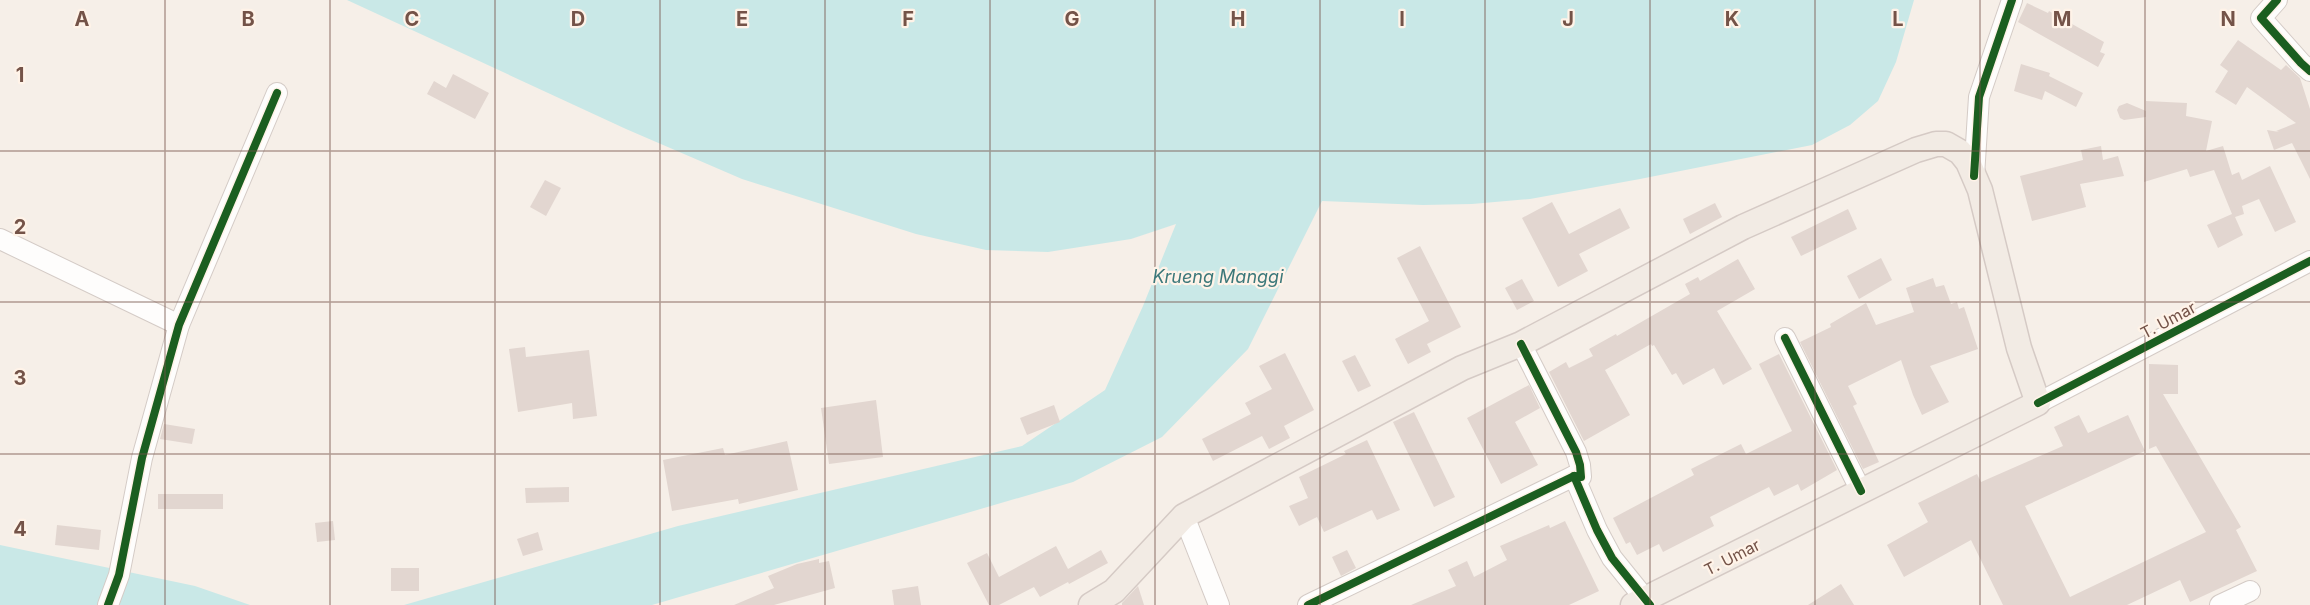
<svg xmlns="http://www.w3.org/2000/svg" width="2310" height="605" viewBox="0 0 2310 605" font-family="Inter,sans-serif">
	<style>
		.water { fill: #c9e8e7 }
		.building { fill: #e2d6d0 }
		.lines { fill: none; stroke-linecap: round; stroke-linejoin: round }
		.minor-casing { stroke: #d4cbc6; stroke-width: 22 }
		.major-casing { stroke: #d5cac5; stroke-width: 27 }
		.minor { stroke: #fefdfc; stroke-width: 20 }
		.major { stroke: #f2ebe4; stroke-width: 24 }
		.cycleway-casing { stroke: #fff3e8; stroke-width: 11 }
		.cycleway { stroke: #1b5e20; stroke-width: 8 }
		.grid { fill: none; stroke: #745348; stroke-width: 1.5; stroke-opacity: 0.55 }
		.labels { text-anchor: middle; stroke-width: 4.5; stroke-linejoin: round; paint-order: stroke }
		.street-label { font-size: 16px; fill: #745348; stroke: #fff3e8 }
		.water-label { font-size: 18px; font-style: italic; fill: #3c787a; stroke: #fff3e8 }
		.grid-label { font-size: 20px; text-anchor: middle; font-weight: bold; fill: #745348; stroke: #fff3e8; stroke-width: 4.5; stroke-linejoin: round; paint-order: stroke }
	</style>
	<rect width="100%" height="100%" fill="#f6efe8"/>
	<g class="water">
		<polygon points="347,0 1914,0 1896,62 1878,101 1850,125 1812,145 1640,179 1530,199 1472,204 1423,205 1322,201 1248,349 1162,437 1073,482 652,605 404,605 678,526 1022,446 1105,390 1143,306 1176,224 1131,239 1048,252 986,250 916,234 742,179 626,129"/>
		<polygon points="0,545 195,586 250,605 0,605"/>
	</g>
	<g class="building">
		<polygon points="2027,3 2048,13 2049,11 2104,42 2100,52 2105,54 2098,67 2018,22"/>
		<polygon points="2238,40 2281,70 2286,65 2300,78 2310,109 2310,179 2292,143 2274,150 2267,130 2279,132 2276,131 2296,123 2247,87 2236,105 2215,92 2228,71 2220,65"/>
		<polygon points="2021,64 2050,73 2049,76 2083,93 2076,107 2045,91 2042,100 2014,91"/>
		<polygon points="453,74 489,93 475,119 427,94 434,81 446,88"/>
		<polygon points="2146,101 2187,103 2186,116 2212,121 2206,151 2223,146 2232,175 2239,172 2242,180 2270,166 2296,222 2275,232 2259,199 2242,206 2244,214 2235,217 2243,235 2218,248 2207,225 2232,214 2214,170 2190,177 2187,169 2144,182 2146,117 2124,120 2120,118 2117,110 2119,106 2127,103 2146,111"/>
		<polygon points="2101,146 2103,160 2118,156 2124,176 2080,184 2086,207 2032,221 2020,176 2083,160 2081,150"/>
		<polygon points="545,180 561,188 546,216 530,207"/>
		<polygon points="1552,202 1569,234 1620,208 1630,228 1579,254 1588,271 1558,287 1522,218"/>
		<polygon points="1715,203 1722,217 1690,234 1683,219"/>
		<polygon points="1848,209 1857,229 1801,256 1791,237"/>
		<polygon points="1420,246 1461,327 1427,344 1431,352 1408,364 1395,339 1429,321 1397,258"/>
		<polygon points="1881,258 1892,280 1859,299 1847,276"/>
		<polygon points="1738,259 1755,289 1717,311 1752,369 1723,385 1714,368 1683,385 1676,373 1672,375 1654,345 1652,346 1651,344 1605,370 1630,415 1584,441 1549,372 1566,362 1569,368 1593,356 1589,349 1616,334 1617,336 1690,294 1685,284 1698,277 1700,281"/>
		<polygon points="1933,278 1936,287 1944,285 1951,304 1957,302 1959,309 1964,307 1978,349 1930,366 1949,402 1922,415 1913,395 1901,360 1848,386 1857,404 1853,406 1879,462 1863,469 1800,342 1831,327 1830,324 1866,303 1876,325 1914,312 1906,288"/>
		<polygon points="1522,279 1534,301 1517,310 1505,288"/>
		<polygon points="525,347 526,357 589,350 597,416 573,419 572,403 518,412 509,349"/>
		<polygon points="1285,353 1314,410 1284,426 1290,438 1269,449 1262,436 1213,461 1202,439 1251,414 1245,403 1272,389 1259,366"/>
		<polygon points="1779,354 1837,470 1801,491 1798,484 1774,496 1769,487 1710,517 1714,526 1663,552 1659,544 1637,555 1630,542 1626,544 1613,518 1694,475 1691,469 1741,444 1746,454 1792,431 1759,364"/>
		<polygon points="1355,355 1371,386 1358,392 1342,361"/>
		<polygon points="2149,364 2178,365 2178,394 2163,394 2241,527 2236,530 2257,571 2190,602 2180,580 2127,605 2003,605 1971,540 1904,577 1887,545 1928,522 1918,503 1977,474 1981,482 2063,446 2054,427 2079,415 2088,433 2128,415 2145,451 2025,506 2070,597 2206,532 2156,446 2149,449"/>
		<polygon points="1529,385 1540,408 1515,422 1538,465 1501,484 1467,418"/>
		<polygon points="876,400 883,457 829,464 821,408"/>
		<polygon points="1054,405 1060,422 1027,435 1020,418"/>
		<polygon points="1414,412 1455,497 1434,507 1393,422"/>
		<polygon points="164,424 195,429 192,444 160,439"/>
		<polygon points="1367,440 1400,510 1377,520 1372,510 1324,532 1317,517 1299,526 1289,506 1308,498 1299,477 1346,454 1344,451"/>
		<polygon points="787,441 798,490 739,504 738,499 672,511 663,460 723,448 725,455"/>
		<polygon points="569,487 569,502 526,503 525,488"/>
		<rect x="158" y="494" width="65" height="15"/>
		<polygon points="333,521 335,540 317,542 315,523"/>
		<polygon points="1565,521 1599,591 1569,605 1411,605 1456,586 1448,570 1467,561 1474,577 1507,560 1500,546 1549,525 1550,528"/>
		<polygon points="57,525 101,530 99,550 55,545"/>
		<polygon points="538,532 543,550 523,556 517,539"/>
		<polygon points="1056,546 1068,569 1101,550 1108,563 1069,584 1068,582 1040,597 1034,587 999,605 989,605 967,563 987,553 999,577"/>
		<polygon points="1347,550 1356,568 1341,576 1332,557"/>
		<polygon points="819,559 819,563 829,561 835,588 774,605 734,605 774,588 768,576 797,564"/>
		<rect x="391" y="568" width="28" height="23"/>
		<polygon points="1841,584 1854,605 1808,605"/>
		<polygon points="918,586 921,605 894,605 892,590"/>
		<polygon points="1138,586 1144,605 1122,605 1122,603"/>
	</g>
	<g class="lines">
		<g class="minor-casing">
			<g id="minor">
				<polyline points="2277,0 2261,18 2301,63 2310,71"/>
				<polyline points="1974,176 1979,97 2012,0"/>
				<polyline points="0,239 179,325"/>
				<polyline points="1785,338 1861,491"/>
				<polyline points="1521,344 1576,452 1580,465 1581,477 1574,476 1597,530 1612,558 1650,605"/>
				<polyline points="2038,403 2310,261"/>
				<polyline points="1184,516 1219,605"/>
				<polyline points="108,605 119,575 142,458 179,325 277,93"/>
				<polyline points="1308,605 1574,476"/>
				<polyline points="2220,605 2250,591"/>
			</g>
		</g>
		<g class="major-casing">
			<polyline id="major" points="1091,605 1114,591 1184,516 1462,368 1521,344 1743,227 1916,150 1936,144 1946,144 1960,152 1968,162 1980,190 2019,348 2038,403 1633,605"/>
		</g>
		<use href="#minor" class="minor"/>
		<use href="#major" class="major"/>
		<g class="cycleway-casing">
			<g id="cycleway">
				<polyline points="2277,0 2261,18 2301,63 2310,71"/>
				<polyline points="1974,176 1979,97 2012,0"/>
				<polyline points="1785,338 1861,491"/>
				<polyline points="1521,344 1576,452 1580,465 1581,477 1574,476 1597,530 1612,558 1650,605"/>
				<polyline points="2038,403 2310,261"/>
				<polyline points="108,605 119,575 142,458 179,325 277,93"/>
				<polyline points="1308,605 1574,476"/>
			</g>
		</g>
		<use href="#cycleway" class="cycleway"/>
	</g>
	<path class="grid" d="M165 0V605M330 0V605M495 0V605M660 0V605M825 0V605M990 0V605M1155 0V605M1320 0V605M1485 0V605M1650 0V605M1815 0V605M1980 0V605M2145 0V605M0 151H2310M0 302H2310M0 454H2310"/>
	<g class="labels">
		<g class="street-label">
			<text transform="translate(2168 320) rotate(-28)" y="6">T. Umar</text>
			<text transform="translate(1732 557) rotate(-27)" y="6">T. Umar</text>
		</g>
		<g class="water-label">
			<text x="1218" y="283">Krueng Manggi</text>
		</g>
	</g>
	<g class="grid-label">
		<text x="82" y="26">A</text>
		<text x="248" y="26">B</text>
		<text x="412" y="26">C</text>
		<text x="578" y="26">D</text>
		<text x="742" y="26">E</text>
		<text x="908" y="26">F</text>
		<text x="1072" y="26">G</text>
		<text x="1238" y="26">H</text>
		<text x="1402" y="26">I</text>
		<text x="1568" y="26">J</text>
		<text x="1732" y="26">K</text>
		<text x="1898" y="26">L</text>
		<text x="2062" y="26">M</text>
		<text x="2228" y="26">N</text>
		<text x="20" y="82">1</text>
		<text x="20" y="234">2</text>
		<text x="20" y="385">3</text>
		<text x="20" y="536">4</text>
	</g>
</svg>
